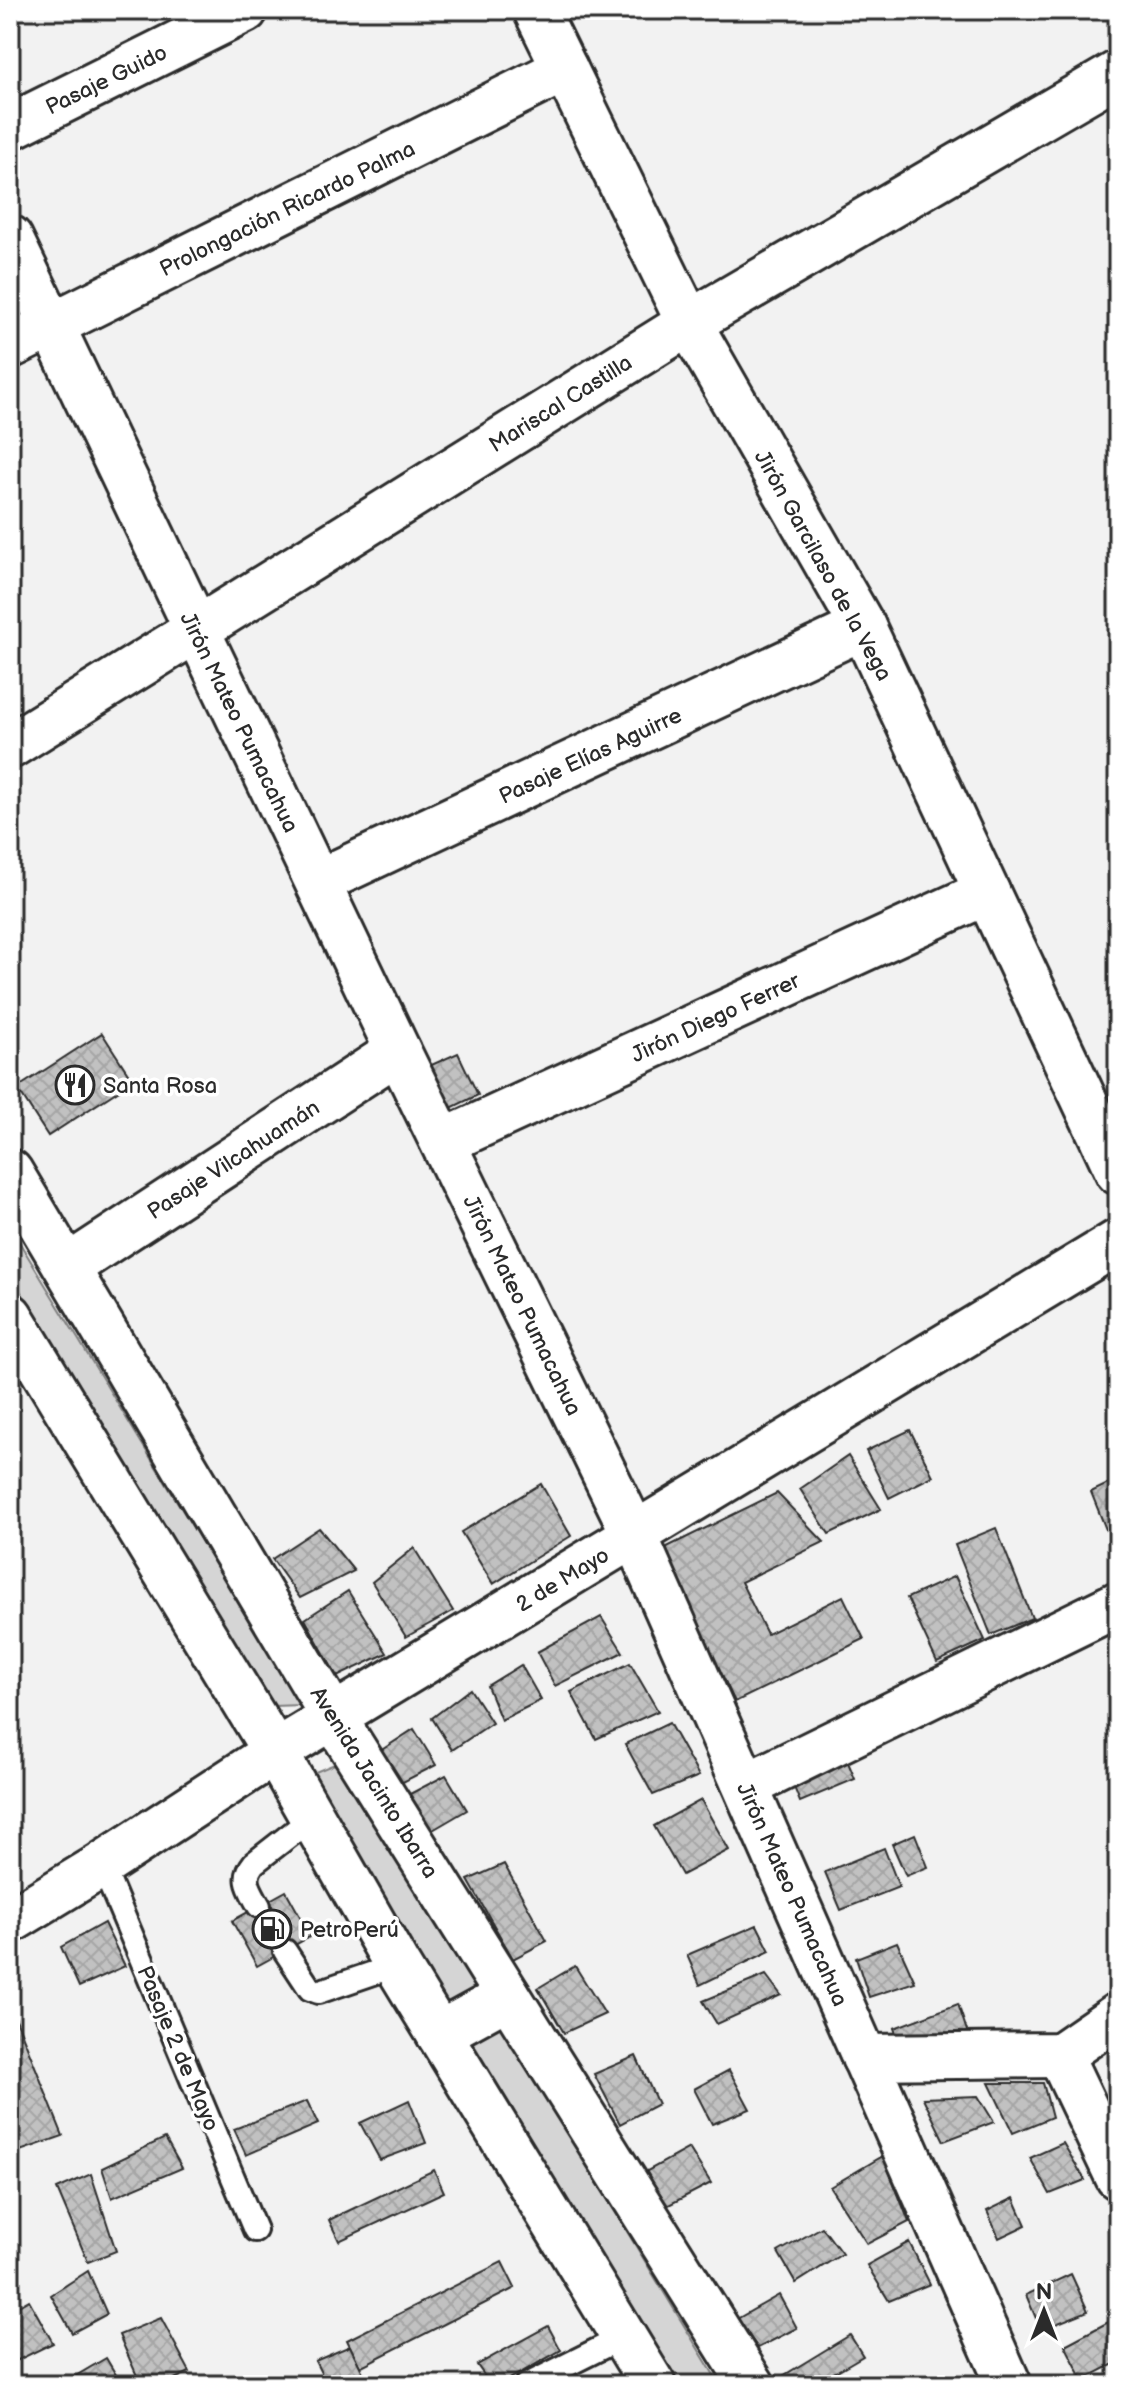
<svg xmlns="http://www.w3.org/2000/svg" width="1128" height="2395" viewBox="0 0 1128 2395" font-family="'Balsamiq Sans',sans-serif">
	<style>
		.green { fill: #d5d5d5; stroke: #808080; stroke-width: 2 }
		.building { fill: url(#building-cross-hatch); stroke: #2b2b2b; stroke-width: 2 }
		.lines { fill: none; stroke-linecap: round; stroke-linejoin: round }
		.service-casing { stroke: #2b2b2b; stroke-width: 28 }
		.minor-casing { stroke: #2b2b2b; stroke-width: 50 }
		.tertiary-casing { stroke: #2b2b2b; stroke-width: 50 }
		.service { stroke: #fff; stroke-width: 22 }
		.minor { stroke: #fff; stroke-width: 44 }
		.tertiary { stroke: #fff; stroke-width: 44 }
		.labels { text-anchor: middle; stroke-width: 7; stroke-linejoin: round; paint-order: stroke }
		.street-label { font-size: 22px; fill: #2b2b2b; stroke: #fff }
		.poi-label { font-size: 22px; fill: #2b2b2b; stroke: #fff; text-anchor: start }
	</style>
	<defs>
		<pattern id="building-cross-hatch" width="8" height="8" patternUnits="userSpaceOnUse" patternTransform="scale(2)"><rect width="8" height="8" fill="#c1c1c1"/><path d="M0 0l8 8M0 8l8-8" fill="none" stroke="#a6a6a6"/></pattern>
	</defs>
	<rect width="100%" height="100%" fill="#f2f2f2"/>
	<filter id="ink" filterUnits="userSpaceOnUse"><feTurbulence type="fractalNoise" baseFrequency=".0125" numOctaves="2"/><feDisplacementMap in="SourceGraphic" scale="16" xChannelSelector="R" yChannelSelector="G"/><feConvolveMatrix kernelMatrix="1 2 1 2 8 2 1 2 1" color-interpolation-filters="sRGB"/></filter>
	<g filter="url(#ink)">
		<g class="green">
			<polygon points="10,1227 301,1705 272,1706 10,1274"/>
			<polygon points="342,1761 720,2385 680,2385 526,2136 308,1775"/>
		</g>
		<g class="building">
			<polygon points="102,1033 133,1081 48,1136 17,1088"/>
			<polygon points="458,1053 478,1095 447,1110 427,1067"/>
			<polygon points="910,1430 933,1476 889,1498 866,1451"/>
			<polygon points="848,1456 881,1509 829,1534 800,1489"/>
			<polygon points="1118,1479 1118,1526 1107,1532 1091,1492"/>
			<polygon points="541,1484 571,1536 493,1584 461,1532"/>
			<polygon points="777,1493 824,1542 741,1582 767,1634 843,1596 864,1639 735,1702 661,1550"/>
			<polygon points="319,1528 354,1571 300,1598 272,1559"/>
			<polygon points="996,1528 1032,1618 991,1635 955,1545"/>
			<polygon points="414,1548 453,1611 406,1637 372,1582"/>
			<polygon points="955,1576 985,1640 937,1662 907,1598"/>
			<polygon points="348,1591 387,1653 337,1677 305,1619"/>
			<polygon points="601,1617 623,1652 555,1686 537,1652"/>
			<polygon points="630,1663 658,1711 596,1739 571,1692"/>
			<polygon points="521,1665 541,1700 501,1720 487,1686"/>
			<polygon points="470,1689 492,1723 452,1750 432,1718"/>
			<polygon points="669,1723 699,1776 653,1795 625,1744"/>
			<polygon points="414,1729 436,1765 397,1785 377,1753"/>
			<polygon points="845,1755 855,1779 800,1802 790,1777"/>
			<polygon points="446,1775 467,1810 431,1831 408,1795"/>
			<polygon points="701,1800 729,1850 682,1875 654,1826"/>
			<polygon points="915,1834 928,1867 906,1876 892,1844"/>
			<polygon points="884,1848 899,1887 841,1910 825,1872"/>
			<polygon points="504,1864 547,1941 513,1959 468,1880"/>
			<polygon points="286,1891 311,1936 257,1966 232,1921"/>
			<polygon points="104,1923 125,1966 79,1987 61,1947"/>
			<polygon points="757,1925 770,1951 700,1985 687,1955"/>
			<polygon points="897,1942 915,1982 869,1997 856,1958"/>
			<polygon points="575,1966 605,2014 564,2033 538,1988"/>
			<polygon points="766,1975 781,1995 717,2024 703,2001"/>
			<polygon points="10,2004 63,2136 20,2151 10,2123"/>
			<polygon points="958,2004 971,2043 899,2041 894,2028"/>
			<polygon points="636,2056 658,2104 620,2124 594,2074"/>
			<polygon points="729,2070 750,2109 712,2124 694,2089"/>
			<polygon points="989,2083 1043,2083 1052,2117 1013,2133"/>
			<polygon points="978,2096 994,2122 944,2141 923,2098"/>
			<polygon points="409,2100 426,2143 380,2160 360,2123"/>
			<polygon points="307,2101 318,2124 246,2155 234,2129"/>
			<polygon points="165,2138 182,2168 112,2198 102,2168"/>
			<polygon points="1063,2143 1085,2180 1050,2194 1030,2158"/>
			<polygon points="689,2148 711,2183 661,2209 636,2177"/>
			<polygon points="883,2156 909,2222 867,2244 830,2187"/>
			<polygon points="434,2170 444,2192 339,2241 329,2220"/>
			<polygon points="91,2174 116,2251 88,2262 57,2189"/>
			<polygon points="1014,2198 1026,2225 999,2238 987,2211"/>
			<polygon points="822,2227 842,2254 796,2283 778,2252"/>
			<polygon points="909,2242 930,2284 889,2301 867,2265"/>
			<polygon points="502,2262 515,2288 360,2367 347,2340"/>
			<polygon points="88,2271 107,2314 72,2333 51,2295"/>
			<polygon points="1071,2274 1088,2311 1041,2330 1026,2295"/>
			<polygon points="779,2295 797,2328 758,2348 737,2319"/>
			<polygon points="29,2300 53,2343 10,2364 10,2311"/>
			<polygon points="1118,2317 1118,2362 1083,2380 1065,2345"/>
			<polygon points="161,2318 190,2372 161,2385 141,2385 119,2335"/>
			<polygon points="548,2326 561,2350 499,2385 491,2385 477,2365"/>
			<polygon points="850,2335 863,2356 813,2385 768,2385"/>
			<polygon points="350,2346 369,2385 327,2385 315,2361"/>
			<polygon points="106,2358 122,2385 65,2385 64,2383"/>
		</g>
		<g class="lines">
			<g class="service-casing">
				<g id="service">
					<polyline points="102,1865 255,2230"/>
					<path d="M259 1906C250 1889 241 1879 254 1863L313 1817"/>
					<polyline points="285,1951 310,1989 318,1992 397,1965"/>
					<polyline points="527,2385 623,2337"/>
				</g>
			</g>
			<g class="minor-casing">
				<g id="minor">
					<polyline points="536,10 689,323 863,627 1118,1172"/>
					<polyline points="10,127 245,10"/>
					<polyline points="10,238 398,1051 634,1534 1009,2385"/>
					<polyline points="10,346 565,69"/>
					<polyline points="10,746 689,323 1118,73"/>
					<polyline points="318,882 863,627"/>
					<polyline points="443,1142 987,892"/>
					<polyline points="68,1267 398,1051"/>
					<polyline points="746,1786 1118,1604"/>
					<polyline points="10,1921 102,1865 275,1752 1118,1242"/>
					<polyline points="1060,2055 1118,2177"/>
					<polyline points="864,2057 1060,2055 1118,2015"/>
				</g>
			</g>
			<g class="tertiary-casing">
				<g id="tertiary">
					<polyline points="10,1172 334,1718 752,2385"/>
					<polyline points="10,1316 275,1752 397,1965 653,2385"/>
					<polyline points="439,2034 508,1996"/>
				</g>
			</g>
			<use href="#service" class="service"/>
			<use href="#minor" class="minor"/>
			<use href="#tertiary" class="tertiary"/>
		</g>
	</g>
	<defs>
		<g id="restaurant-ring" transform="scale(2)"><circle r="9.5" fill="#fff" stroke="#2b2b2b" stroke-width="1.5"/><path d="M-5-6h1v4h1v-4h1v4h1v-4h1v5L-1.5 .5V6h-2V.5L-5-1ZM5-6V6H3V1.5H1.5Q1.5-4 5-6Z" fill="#2b2b2b"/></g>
		<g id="fuel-ring" transform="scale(2)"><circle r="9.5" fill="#fff" stroke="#2b2b2b" stroke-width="1.5"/><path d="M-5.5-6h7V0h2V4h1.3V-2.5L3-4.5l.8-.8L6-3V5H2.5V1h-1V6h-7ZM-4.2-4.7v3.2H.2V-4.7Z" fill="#2b2b2b"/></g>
	</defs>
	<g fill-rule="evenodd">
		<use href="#restaurant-ring" x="75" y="1085"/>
		<use href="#fuel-ring" x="272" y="1929"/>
	</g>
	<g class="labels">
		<g class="street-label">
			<text transform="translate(106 79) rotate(-26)" y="8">Pasaje Guido</text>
			<text transform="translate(287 208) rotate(-26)" y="8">Prolongación Ricardo Palma</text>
			<text transform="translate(560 403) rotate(-32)" y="8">Mariscal Castilla</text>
			<text transform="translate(824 565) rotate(61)" y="8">Jirón Garcilaso de la Vega</text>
			<text transform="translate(240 722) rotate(64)" y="8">Jirón Mateo Pumacahua</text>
			<text transform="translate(590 755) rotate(-25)" y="8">Pasaje Elías Aguirre</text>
			<text transform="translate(715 1017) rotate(-25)" y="8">Jirón Diego Ferrer</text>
			<text transform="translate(233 1159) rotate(-33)" y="8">Pasaje Vilcahuamán</text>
			<text transform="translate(523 1305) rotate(64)" y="8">Jirón Mateo Pumacahua</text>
			<text transform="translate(562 1579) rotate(-31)" y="8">2 de Mayo</text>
			<text transform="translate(375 1782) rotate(58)" y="8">Avenida Jacinto Ibarra</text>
			<text transform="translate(793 1894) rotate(66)" y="8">Jirón Mateo Pumacahua</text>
			<text transform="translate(179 2048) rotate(67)" y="8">Pasaje 2 de Mayo</text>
		</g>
		<g class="poi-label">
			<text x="103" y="1093">Santa Rosa</text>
			<text x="300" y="1937">PetroPerú</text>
		</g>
	</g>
	<rect width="1128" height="2395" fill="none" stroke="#fff" stroke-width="40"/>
	<rect x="20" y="20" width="1088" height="2355" fill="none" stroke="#2b2b2b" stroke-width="3" filter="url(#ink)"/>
	<g transform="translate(1044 2311)" stroke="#ffffff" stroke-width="6" paint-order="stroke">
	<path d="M0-6L14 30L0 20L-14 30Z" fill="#2b2b2b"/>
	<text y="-12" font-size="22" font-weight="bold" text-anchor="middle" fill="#2b2b2b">N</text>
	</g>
</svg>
